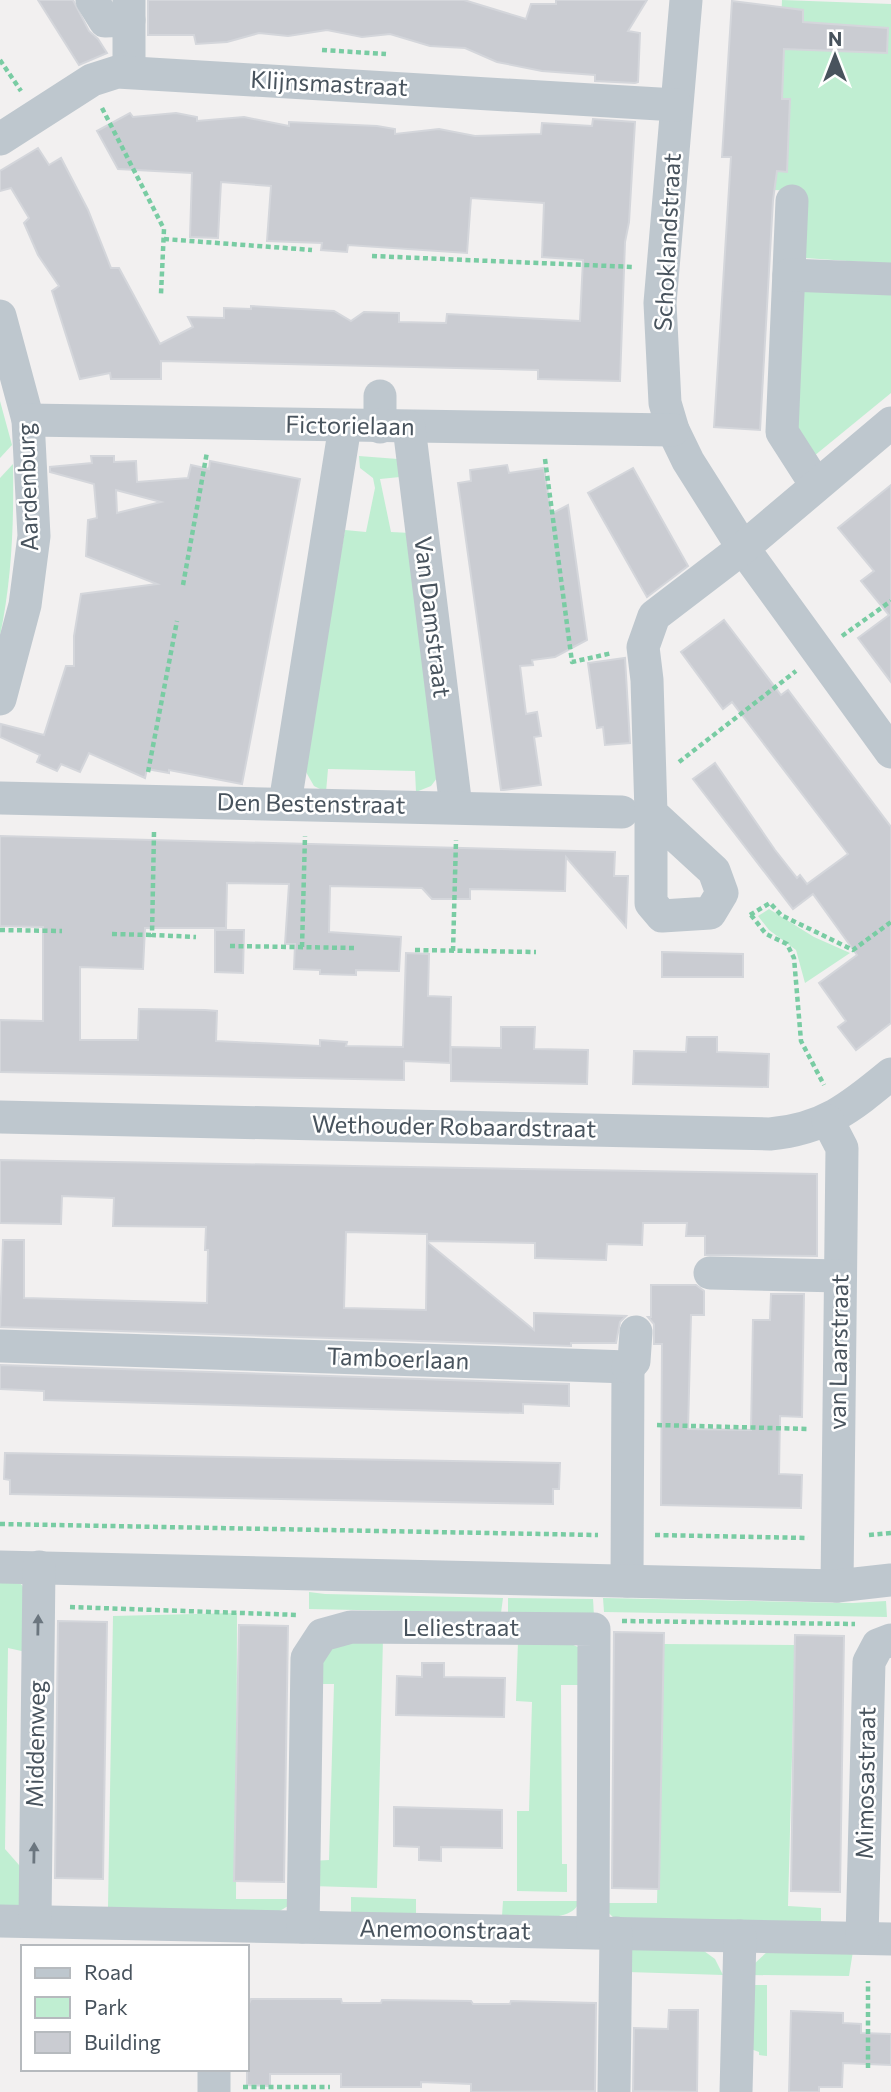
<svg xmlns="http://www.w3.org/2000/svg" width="891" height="2092" viewBox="0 0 891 2092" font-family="Commissioner,sans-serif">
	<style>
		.green { fill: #c0eed2 }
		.building { fill: #caccd2; stroke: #d4d6db; stroke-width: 2; fill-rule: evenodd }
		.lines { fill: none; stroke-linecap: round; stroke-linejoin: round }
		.path { stroke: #79cca3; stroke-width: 4.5; stroke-dasharray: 5 3.5; stroke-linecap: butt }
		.minor { stroke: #bec7ce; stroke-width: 33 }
		.oneway { fill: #6b767f }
		.labels { text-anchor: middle; stroke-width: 5; stroke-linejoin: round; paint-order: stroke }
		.street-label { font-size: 24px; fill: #48535d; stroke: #fff }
	</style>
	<rect width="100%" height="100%" fill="#f2f0f0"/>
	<g class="green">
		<polygon points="782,0 891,4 891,264 805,258 802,191 774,190"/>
		<polygon points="803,291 891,293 891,393 814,456 796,433"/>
		<polygon points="0,401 12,445 0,458"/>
		<polygon points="359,456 398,459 400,477 380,479 391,532 411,533 437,778 431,786 416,792 415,771 328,769 326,792 314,786 302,765 345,530 366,532 375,488 373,478 360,468"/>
		<path d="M13 464C14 522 12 578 0 636V478Z"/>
		<polygon points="769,909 814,937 850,953 805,983 796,950 769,930 758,916"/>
		<polygon points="0,1580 21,1584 30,1597 26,1652 8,1648 5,1849 26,1873 26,1906 0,1906"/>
		<polygon points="309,1592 325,1594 503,1598 501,1613 309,1609"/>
		<polygon points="508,1598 593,1599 594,1616 508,1613"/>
		<polygon points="603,1598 853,1603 886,1601 887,1617 604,1612"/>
		<polygon points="237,1613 236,1899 287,1899 288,1906 278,1912 108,1908 113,1616"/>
		<polygon points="383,1638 377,1888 311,1886 311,1861 329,1860 334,1684 314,1684 325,1645"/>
		<polygon points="518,1641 564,1641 578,1647 582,1685 561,1685 562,1864 567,1864 567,1892 517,1891 517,1811 529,1811 532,1702 516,1701"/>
		<polygon points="663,1644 795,1645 788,1906 821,1908 821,1924 614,1918 598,1903 657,1903"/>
		<polygon points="351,1897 416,1899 416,1916 351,1912"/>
		<path d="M503 1901H579C574 1925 521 1916 502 1916Z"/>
		<polygon points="627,1947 704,1951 715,1959 723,1975 627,1972"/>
		<polygon points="768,1951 853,1951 849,1976 750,1975 753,1965"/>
		<polygon points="748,1985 767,1985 767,2056 759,2055 759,2052 748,2048"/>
	</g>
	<g class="building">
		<polygon points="38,0 73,0 89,31 98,39 107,53 79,65"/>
		<polygon points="148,0 464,0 526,19 531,4 556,4 556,0 647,0 628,31 640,33 638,82 635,83 595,81 595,75 542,71 497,62 465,48 430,46 390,34 362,37 327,30 288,36 259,33 227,42 196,44 194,35 148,35"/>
		<polygon points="732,1 803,10 803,22 888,28 887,53 784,49 782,99 790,99 787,172 777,171 773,200 760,430 714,427 731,157 722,157"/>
		<polygon points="130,113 133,117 176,113 197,117 197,121 244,117 289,126 289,122 377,126 395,129 395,134 439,129 475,136 541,134 542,123 592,126 593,119 635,122 629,222 625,242 620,381 538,379 538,370 161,361 161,379 111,379 110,373 80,379 52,291 59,286 38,255 24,223 29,218 11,188 0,191 0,171 38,148 49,165 61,158 88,210 111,268 119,268 160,344 193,327 188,317 224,318 224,308 251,309 251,306 334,311 351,321 364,312 399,313 399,322 446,323 447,314 580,321 583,260 542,257 544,203 471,198 467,253 348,245 347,252 321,250 322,243 267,241 271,186 221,182 218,238 190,237 192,173 118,169 97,131"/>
		<path d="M91 456H114V462L136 461 137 482 188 478 191 465 209 469 210 461 300 479 242 784 169 770V773L147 769 145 778 89 753 80 772 61 764 57 771 37 762 40 755 0 737 1 724 44 735 66 666H74V636L81 594 157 584 86 556 88 520 97 518 94 484 50 472V467L92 463ZM116 490 161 502 117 513Z"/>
		<polygon points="507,465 509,473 544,468 551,514 568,505 587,640 555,657 532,660 533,665 520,666 526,714 537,712 541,736 534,737 541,785 504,790 501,790 458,483 471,481 470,470"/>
		<polygon points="633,468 688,566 647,597 588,493"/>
		<polygon points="891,485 891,682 858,638 889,615 861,581 874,571 838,528"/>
		<polygon points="724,620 781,695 788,690 891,827 891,1023 856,1050 838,1027 846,1021 819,983 857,955 813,894 793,909 693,779 715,763 775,850 797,878 800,875 807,884 848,854 732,702 723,709 681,652"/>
		<polygon points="625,658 630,743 605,745 603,727 597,728 588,663"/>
		<polygon points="0,836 615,852 614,876 628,876 626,927 566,857 565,891 470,889 470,899 432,899 422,888 330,886 329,932 401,937 399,971 356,970 356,975 320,974 320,970 294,969 295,944 285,944 289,884 227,883 226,928 145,928 143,969 80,967 80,1040 138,1040 139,1009 205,1010 217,1011 216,1041 320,1046 320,1040 347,1042 346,1046 403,1047 406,953 429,954 428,996 451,997 450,1063 404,1061 404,1080 0,1072 0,1020 43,1021 43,927 0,926"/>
		<polygon points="215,930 244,930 243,973 215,972"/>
		<polygon points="662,952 743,954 743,977 662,977"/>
		<polygon points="501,1027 535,1027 534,1049 588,1050 587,1084 451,1081 451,1047 501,1048"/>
		<polygon points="687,1037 717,1037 717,1052 769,1054 768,1087 633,1084 634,1051 686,1052"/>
		<polygon points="0,1160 817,1174 817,1256 705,1255 705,1236 686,1236 687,1223 643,1223 642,1245 607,1244 606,1260 535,1258 535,1243 427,1241 427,1234 346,1232 344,1308 426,1310 427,1242 534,1330 534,1313 626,1316 620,1322 616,1343 571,1343 571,1346 0,1327 3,1240 24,1240 24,1298 207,1303 208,1250 205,1250 206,1227 113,1226 114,1198 62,1196 61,1224 0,1223"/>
		<polygon points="651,1285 696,1285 704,1291 704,1315 691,1315 688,1429 751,1430 753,1320 770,1320 771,1294 804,1294 802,1417 780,1416 779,1474 802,1475 801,1508 661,1505 662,1344 654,1344 654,1324 648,1317 651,1317"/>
		<polygon points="0,1365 569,1384 569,1406 523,1404 523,1413 44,1400 44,1391 0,1389"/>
		<polygon points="5,1453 560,1463 559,1489 553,1489 553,1504 10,1494 10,1480 4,1479"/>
		<polygon points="58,1621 107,1622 103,1879 55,1878"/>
		<polygon points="239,1625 288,1626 284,1882 234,1881"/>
		<polygon points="614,1632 664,1633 659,1889 612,1888"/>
		<polygon points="795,1635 844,1636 840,1892 791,1891"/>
		<polygon points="422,1663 444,1663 444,1677 505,1678 504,1717 396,1715 397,1676 422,1677"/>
		<polygon points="394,1807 502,1810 502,1848 441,1847 441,1861 419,1860 419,1847 394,1846"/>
		<polygon points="251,1999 341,1999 342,2003 381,2003 382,2000 471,2001 473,2004 510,2004 511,2001 596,2003 595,2091 471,2092 471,2084 421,2082 421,2087 341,2087 341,2074 270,2074 270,2086 247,2085 247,2008"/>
		<polygon points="669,2010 698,2010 697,2092 633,2091 634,2028 668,2029"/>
		<polygon points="791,2011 843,2013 843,2023 861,2024 861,2033 891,2034 891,2065 843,2063 842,2087 819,2087 819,2092 789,2092"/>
	</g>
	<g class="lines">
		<g class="path">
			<polyline points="322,50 386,54"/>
			<polyline points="0,60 21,91"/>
			<polyline points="102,108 164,229 161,294"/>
			<polyline points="164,239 312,250"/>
			<polyline points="372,256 634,267"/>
			<polyline points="545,459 572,662 612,653"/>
			<polyline points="183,585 207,452"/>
			<polyline points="842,636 891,601"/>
			<polyline points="679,762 796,671"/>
			<polyline points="148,772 177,621"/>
			<polyline points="154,832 152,935 196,937"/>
			<polyline points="750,915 770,903 781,915 853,950 891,922"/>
			<polyline points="751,915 766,934 787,944 794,958 801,1041 824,1085"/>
			<polyline points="0,930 62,931"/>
			<polyline points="112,934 152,935"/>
			<polyline points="230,946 355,948"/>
			<polyline points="302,947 305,836"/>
			<polyline points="415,950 536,952"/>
			<polyline points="453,951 456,840"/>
			<polyline points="657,1425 809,1429"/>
			<polyline points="0,1524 598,1535"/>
			<polyline points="655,1535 808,1538"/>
			<polyline points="869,1535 891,1533"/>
			<polyline points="70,1607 299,1615"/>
			<polyline points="622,1621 855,1624"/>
			<polyline points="868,2068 868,1981"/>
			<polyline points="243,2087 330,2087"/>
		</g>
		<g class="minor">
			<polyline points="92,0 105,21 129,20"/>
			<polyline points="129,0 129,72"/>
			<polyline points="686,0 660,303 665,403 673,430 688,461 743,548 891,752"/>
			<polyline points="0,139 92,80 117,72 676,105"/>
			<polyline points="792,201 782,432 816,485"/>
			<polyline points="789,275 891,279"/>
			<polyline points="0,316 28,420 34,536 25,605 0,699"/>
			<polyline points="380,396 380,427"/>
			<polyline points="28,420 673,430"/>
			<polyline points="409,427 456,807"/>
			<polyline points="0,798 622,812"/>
			<polyline points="285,803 345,426"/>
			<polyline points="651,813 651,903 662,916 710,913 722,893 714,871 651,813 647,680 643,647 654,616 743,548 891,423"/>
			<path d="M0 1117 770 1134C824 1129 850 1108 891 1074"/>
			<polyline points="828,1121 842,1148 837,1586"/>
			<polyline points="710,1273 840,1276"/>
			<polyline points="0,1346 628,1367 627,1581"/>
			<polyline points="628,1367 634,1361 636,1332"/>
			<polyline points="0,1567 837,1586 891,1580"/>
			<polyline points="0,1921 891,1939"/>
			<polyline points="35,1921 39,1567"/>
			<polyline points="303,1927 307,1658 322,1635 351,1627 594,1629 593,1932"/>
			<polyline points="862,1938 869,1662 878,1645 891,1640"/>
			<polyline points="214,2092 214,2069"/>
			<polyline points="614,2092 616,1933"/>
			<polyline points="736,2092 740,1936"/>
		</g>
	</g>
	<defs><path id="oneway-solid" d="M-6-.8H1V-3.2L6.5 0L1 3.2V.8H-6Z" transform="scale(1.75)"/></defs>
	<g class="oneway">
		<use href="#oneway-solid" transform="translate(38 1625) rotate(-89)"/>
		<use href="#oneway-solid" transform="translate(34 1853) rotate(-89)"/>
	</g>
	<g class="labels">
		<g class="street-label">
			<text transform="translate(329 84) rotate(3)" y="8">Klijnsmastraat</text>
			<text transform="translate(668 242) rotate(-87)" y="8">Schoklandstraat</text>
			<text transform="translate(350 426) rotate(1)" y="8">Fictorielaan</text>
			<text transform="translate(28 487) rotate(-92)" y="8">Aardenburg</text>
			<text transform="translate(432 617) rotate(83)" y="8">Van Damstraat</text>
			<text transform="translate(311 804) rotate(1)" y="8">Den Bestenstraat</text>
			<text transform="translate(454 1127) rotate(1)" y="8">Wethouder Robaardstraat</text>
			<text transform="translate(839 1352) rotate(-89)" y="8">van Laarstraat</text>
			<text transform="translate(398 1359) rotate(2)" y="8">Tamboerlaan</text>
			<text x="461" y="1636">Leliestraat</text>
			<text transform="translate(36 1744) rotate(-89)" y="8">Middenweg</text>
			<text transform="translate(866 1783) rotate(-89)" y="8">Mimosastraat</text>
			<text transform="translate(445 1930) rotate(1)" y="8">Anemoonstraat</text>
		</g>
	</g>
	<rect x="21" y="1945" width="228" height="126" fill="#ffffff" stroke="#b6babe" stroke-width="2"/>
	<rect x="35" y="1968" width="35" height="10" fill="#bec7ce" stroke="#b6babe" stroke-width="2"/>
	<text x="84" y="1980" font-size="21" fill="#48535d">Road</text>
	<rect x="35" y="1997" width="35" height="21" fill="#c0eed2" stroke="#b6babe" stroke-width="2"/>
	<text x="84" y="2015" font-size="21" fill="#48535d">Park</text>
	<rect x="35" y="2032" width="35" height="21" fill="#caccd2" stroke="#b6babe" stroke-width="2"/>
	<text x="84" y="2050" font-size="21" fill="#48535d">Building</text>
	<g transform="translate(835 56)" stroke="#ffffff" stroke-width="5" paint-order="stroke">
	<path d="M0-5L12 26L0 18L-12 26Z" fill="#48535d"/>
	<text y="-10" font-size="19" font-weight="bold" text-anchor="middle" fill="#48535d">N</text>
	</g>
</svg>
